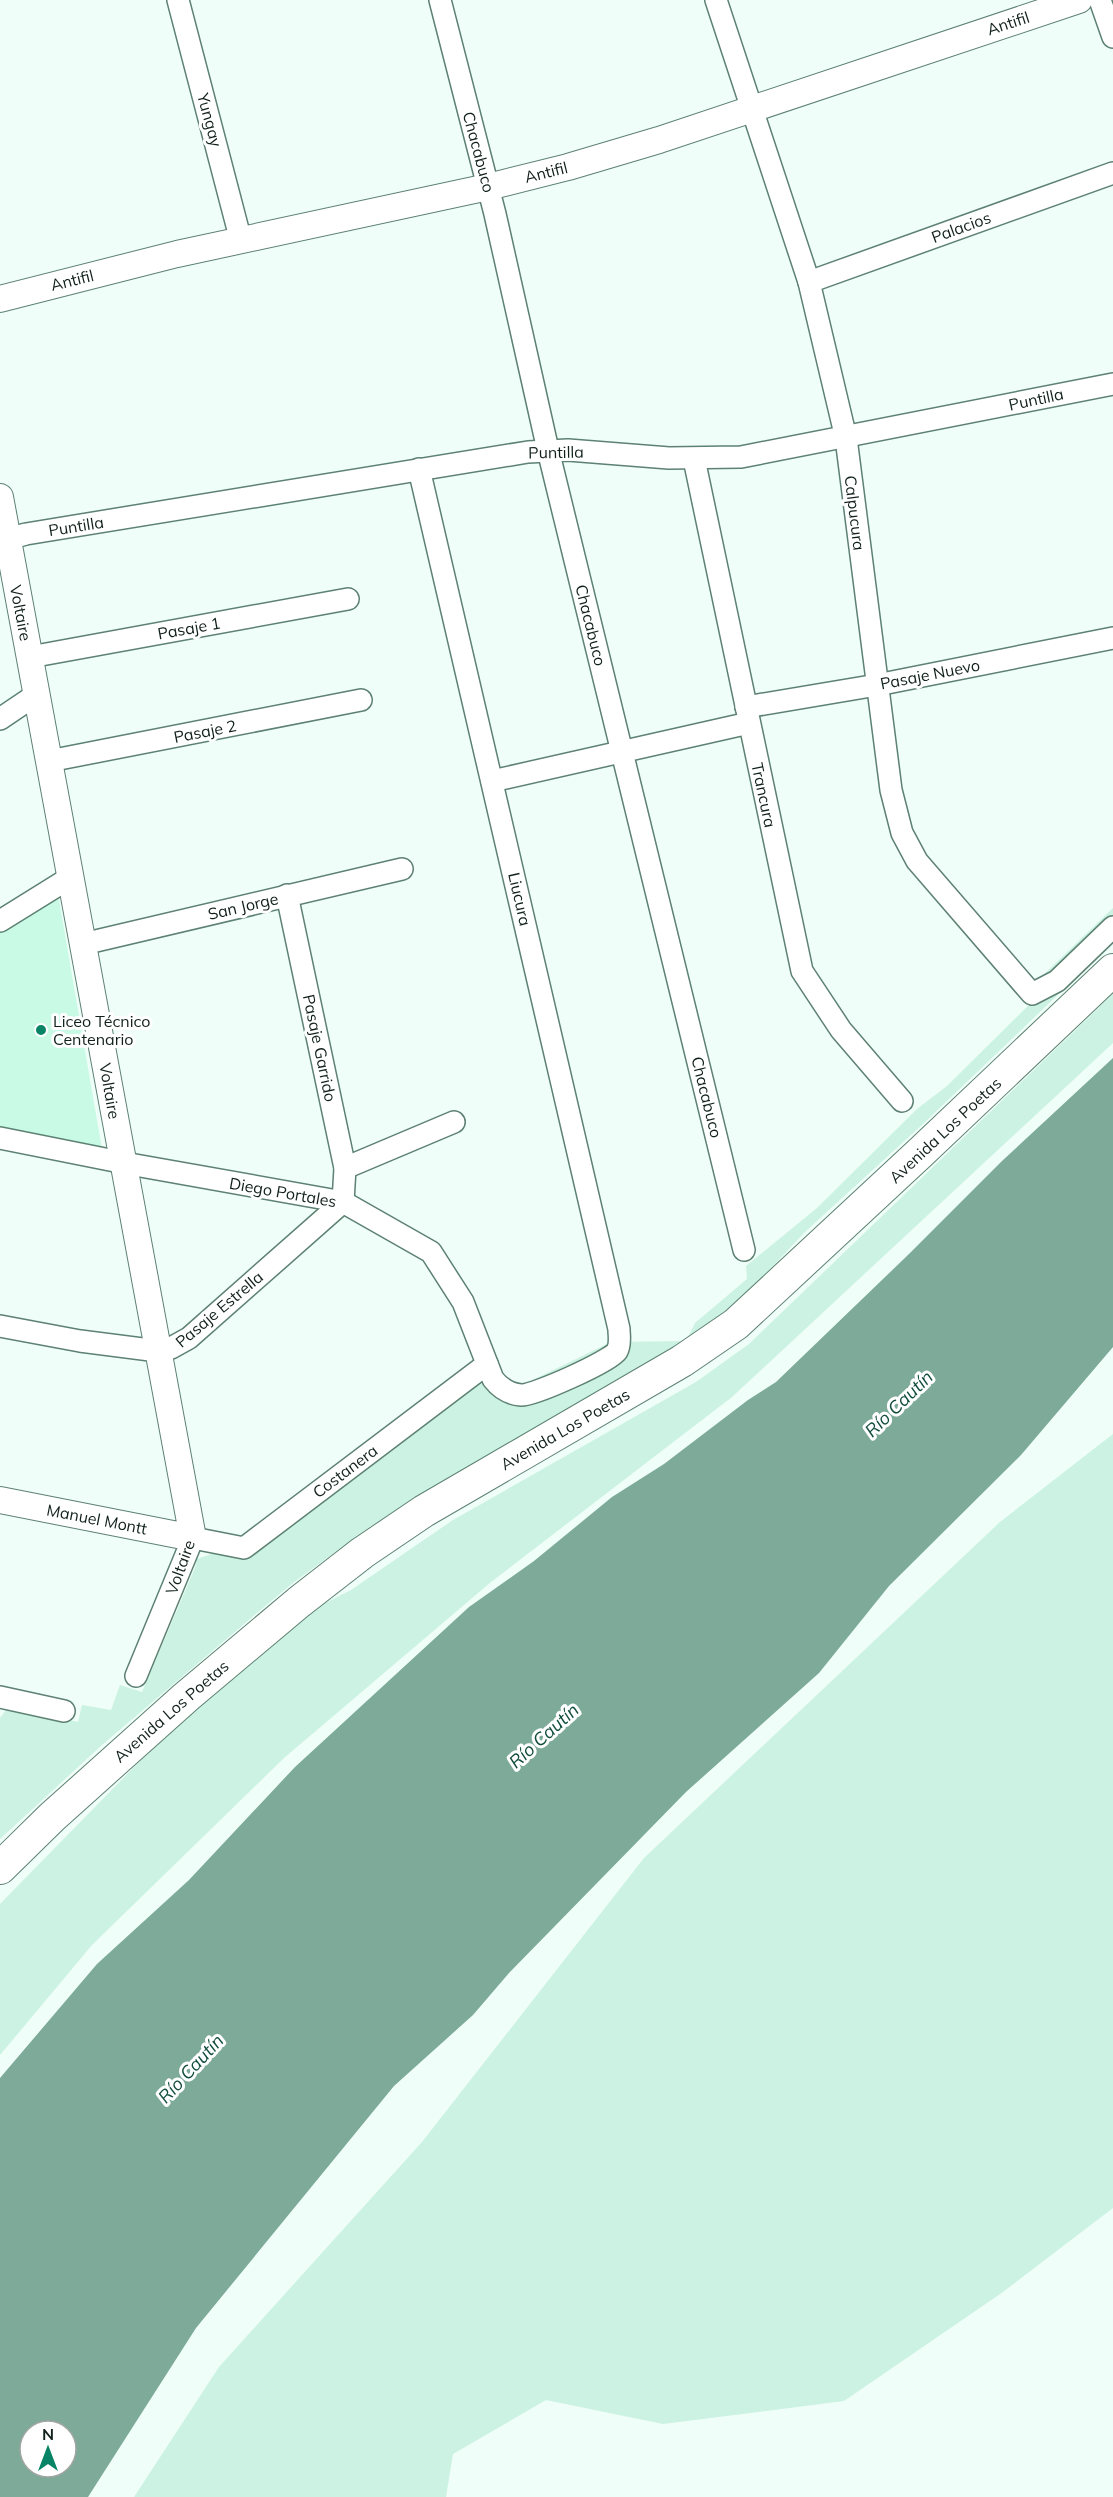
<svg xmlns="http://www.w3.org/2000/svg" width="1113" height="2497" viewBox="0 0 1113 2497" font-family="Mulish,sans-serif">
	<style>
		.built { fill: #c9fae6 }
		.green { fill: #cbf2e2 }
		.water { fill: #7daa99; fill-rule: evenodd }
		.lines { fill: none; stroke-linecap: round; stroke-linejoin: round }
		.minor-casing { stroke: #5d8173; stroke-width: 24 }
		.tertiary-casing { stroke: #5d8173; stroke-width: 28 }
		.primary-casing { stroke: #5d8173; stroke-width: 34 }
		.minor { stroke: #fff; stroke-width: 21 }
		.tertiary { stroke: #fff; stroke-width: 26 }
		.primary { stroke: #fff; stroke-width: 32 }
		.poi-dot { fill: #068465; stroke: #fff; stroke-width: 2 }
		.labels { text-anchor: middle; stroke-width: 6; stroke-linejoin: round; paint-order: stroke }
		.street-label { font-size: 16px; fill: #11201b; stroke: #fff }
		.poi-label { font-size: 16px; fill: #11201b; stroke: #fff; text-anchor: start }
		.water-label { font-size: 18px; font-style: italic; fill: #114d3c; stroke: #fff }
	</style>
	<rect width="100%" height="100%" fill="#effef8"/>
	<polygon class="built" points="58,894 102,1149 0,1128 0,932"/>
	<g class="green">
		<polygon points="1113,908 1113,942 924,1123 805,1232 755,1285 703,1333 371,1526 294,1582 258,1612 102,1745 0,1839 0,1718 9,1706 78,1722 82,1705 111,1710 120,1685 142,1692 195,1568 197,1559 217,1552 251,1556 491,1369 504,1394 611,1342 686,1341 695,1323 747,1279 746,1266 817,1208 917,1109 947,1086 1044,990 1036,982"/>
		<polygon points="1113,994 1113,1043 732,1397 491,1582 284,1758 92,1945 0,2055 0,1904 190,1710 295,1618 351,1590 453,1520 696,1382 749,1344"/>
		<polygon points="1113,1434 1113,2208 1003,2292 844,2401 663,2424 546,2400 453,2454 446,2497 134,2497 219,2367 422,2142 644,1858 1000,1522"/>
	</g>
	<path class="water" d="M1113 1058V1347L1021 1455 889 1586 819 1673 686 1792 509 1973 473 2015 394 2086 196 2328 88 2497H0V2078L97 1964 189 1880 295 1767 469 1607 534 1561 612 1497 664 1464 748 1400 776 1382 909 1254 1002 1161ZM30 2431H66V2467H30Z"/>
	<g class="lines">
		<g class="minor-casing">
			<g id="minor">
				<polyline points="178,0 241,241"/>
				<polyline points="440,0 495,214 548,450 744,1250"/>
				<polyline points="716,0 809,282 846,438 891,790 902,833 917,861 1032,994 1057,981 1113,927"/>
				<polyline points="1100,0 1113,37"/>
				<polyline points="809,282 1113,173"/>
				<polyline points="694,459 802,971 841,1030 902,1101"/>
				<polyline points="0,541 26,534 528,452 568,450 669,458 741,457 1113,384"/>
				<polyline points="30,657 348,599"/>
				<polyline points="746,707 877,685 1113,638"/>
				<polyline points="0,719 37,694"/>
				<polyline points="49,761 361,700"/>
				<polyline points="492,781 749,723"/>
				<polyline points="0,921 71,877"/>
				<polyline points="83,944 402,869"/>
				<path d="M0 1138 135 1165 343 1202 431 1252 463 1302 493 1379C500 1388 509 1394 521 1395 533 1396 611 1361 617 1351 621 1344 619 1336 619 1329L419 469"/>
				<polyline points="345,1168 454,1122"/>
				<polyline points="0,1326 80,1341 158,1351 171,1348 189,1338 343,1202 345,1168 287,895"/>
				<polyline points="136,1676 193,1538 244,1548 487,1364"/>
				<polyline points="0,1697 64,1711"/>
			</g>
		</g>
		<g class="tertiary-casing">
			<g id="tertiary">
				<polyline points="0,299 177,254 488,187 568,167 659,140 1079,0"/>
				<polyline points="0,497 193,1538 0,1500"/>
			</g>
		</g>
		<g class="primary-casing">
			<polyline id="primary" points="0,1868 52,1817 186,1697 299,1602 362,1553 424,1511 682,1361 736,1324 920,1153 1113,970"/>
		</g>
		<use href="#minor" class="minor"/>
		<use href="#tertiary" class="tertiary"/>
		<use href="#primary" class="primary"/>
	</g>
	<circle class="poi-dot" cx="41" cy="1030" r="6"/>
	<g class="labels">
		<g class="street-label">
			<text transform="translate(1008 23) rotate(-18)" y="6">Antifil</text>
			<text transform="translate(210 120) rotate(75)" y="6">Yungay</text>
			<text transform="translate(479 152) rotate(75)" y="6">Chacabuco</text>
			<text transform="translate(546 172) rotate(-14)" y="6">Antifil</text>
			<text transform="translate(961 227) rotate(-20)" y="6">Palacios</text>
			<text transform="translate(72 280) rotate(-14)" y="6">Antifil</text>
			<text transform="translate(1036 399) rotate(-12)" y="6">Puntilla</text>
			<text transform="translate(556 452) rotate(-1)" y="6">Puntilla</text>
			<text transform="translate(855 513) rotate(83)" y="6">Calpucura</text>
			<text transform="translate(76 526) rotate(-9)" y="6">Puntilla</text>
			<text transform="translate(21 613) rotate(79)" y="6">Voltaire</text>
			<text transform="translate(591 625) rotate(76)" y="6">Chacabuco</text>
			<text transform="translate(189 628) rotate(-10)" y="6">Pasaje 1</text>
			<text transform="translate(930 674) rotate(-11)" y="6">Pasaje Nuevo</text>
			<text transform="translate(205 731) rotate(-11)" y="6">Pasaje 2</text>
			<text transform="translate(764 795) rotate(78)" y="6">Trancura</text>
			<text transform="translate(520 899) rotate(77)" y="6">Liucura</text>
			<text transform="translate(243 906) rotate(-13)" y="6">San Jorge</text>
			<text transform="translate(320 1048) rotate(78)" y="6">Pasaje Garrido</text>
			<text transform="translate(110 1091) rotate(80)" y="6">Voltaire</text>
			<text transform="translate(707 1097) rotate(76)" y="6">Chacabuco</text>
			<text transform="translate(945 1130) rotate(-43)" y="6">Avenida Los Poetas</text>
			<text transform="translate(283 1192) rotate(10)" y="6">Diego Portales</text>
			<text transform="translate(219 1309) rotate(-40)" y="6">Pasaje Estrella</text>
			<text transform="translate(565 1429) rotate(-30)" y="6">Avenida Los Poetas</text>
			<text transform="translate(345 1471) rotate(-37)" y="6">Costanera</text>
			<text transform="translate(97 1519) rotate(11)" y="6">Manuel Montt</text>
			<text transform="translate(180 1567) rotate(-70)" y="6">Voltaire</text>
			<text transform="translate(171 1711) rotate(-41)" y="6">Avenida Los Poetas</text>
		</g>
		<g class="poi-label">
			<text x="53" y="1027">Liceo Técnico<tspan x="53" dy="18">Centenario</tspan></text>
		</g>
		<g class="water-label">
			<text transform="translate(899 1404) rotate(-44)" y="6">Río Cautín</text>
			<text transform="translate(544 1736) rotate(-42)" y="6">Río Cautín</text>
			<text transform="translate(191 2069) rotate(-47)" y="6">Río Cautín</text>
		</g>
	</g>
	<g transform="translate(48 2449)"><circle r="28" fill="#ffffff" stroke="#a0a6a4" stroke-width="1.5"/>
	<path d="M0-4.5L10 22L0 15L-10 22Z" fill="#068465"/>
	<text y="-9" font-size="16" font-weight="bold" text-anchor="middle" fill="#11201b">N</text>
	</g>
</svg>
